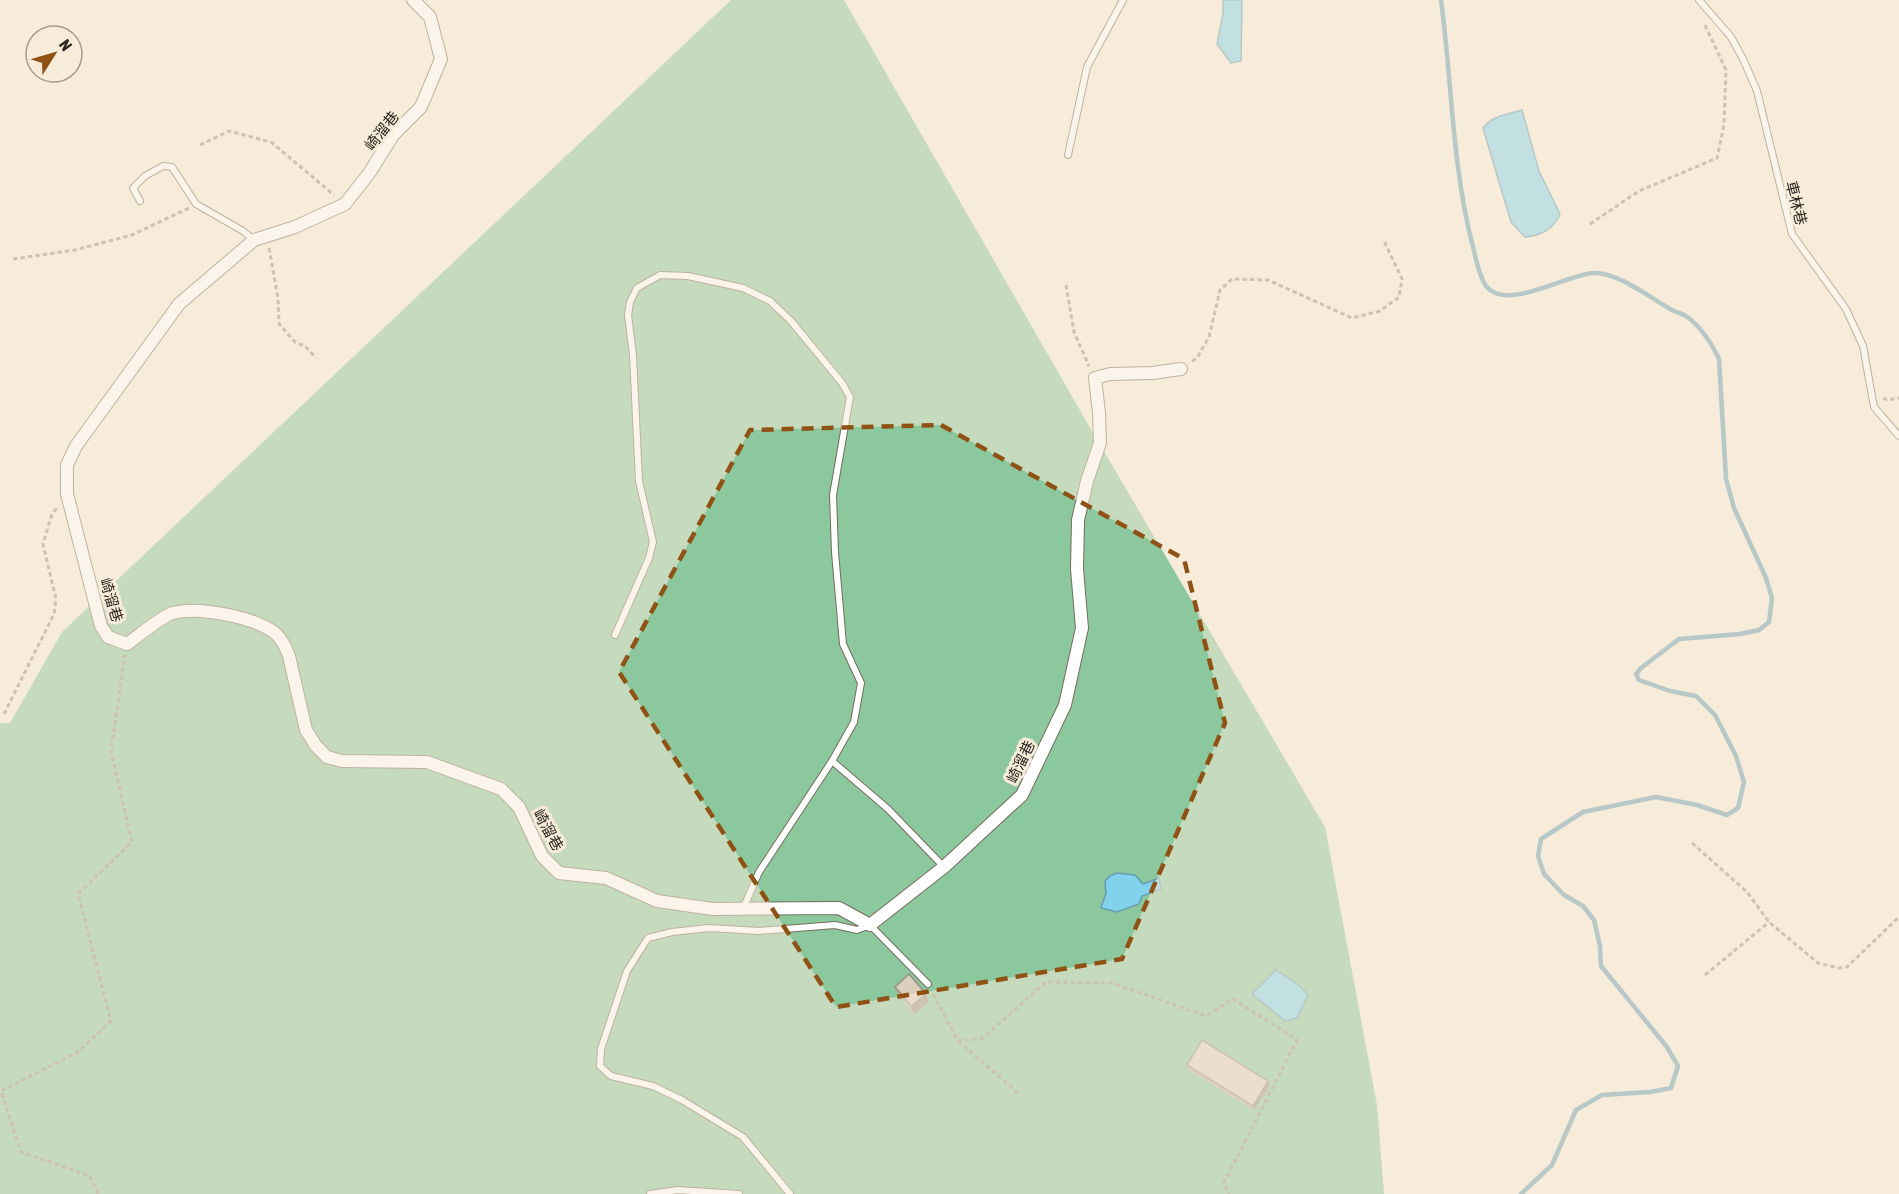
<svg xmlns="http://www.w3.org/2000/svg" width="1899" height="1194" viewBox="0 0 1899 1194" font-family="'Asap Condensed','Noto Sans TC',sans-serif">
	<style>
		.forest { fill: #8bc89d }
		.water { fill: #82d1ed; stroke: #689eb0; stroke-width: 1.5 }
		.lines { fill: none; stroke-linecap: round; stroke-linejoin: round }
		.stream { stroke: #689eb0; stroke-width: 4.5 }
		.lane-casing { stroke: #776c5d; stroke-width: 8 }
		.street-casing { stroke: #776c5d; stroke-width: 14 }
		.path { stroke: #9a9285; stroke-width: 3; stroke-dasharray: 4.5 3; stroke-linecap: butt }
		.lane { stroke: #fff; stroke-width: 6 }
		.street { stroke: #fff; stroke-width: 12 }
		.wall { fill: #bcb2a3 }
		.shaded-wall { fill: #999185 }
		.building { fill: #dbcfbe; stroke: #999185; stroke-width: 1.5 }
		.marked { fill: none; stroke: #8f5214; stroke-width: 4.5; stroke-dasharray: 12 8; stroke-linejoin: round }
		.labels { text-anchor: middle; stroke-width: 6; stroke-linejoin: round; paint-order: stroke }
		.street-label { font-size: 15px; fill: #2b2620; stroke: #f7ebd9 }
	</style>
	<rect width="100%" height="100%" fill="#f7ebd9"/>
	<polygon class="forest" points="731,0 844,0 1092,431 1325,827 1377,1105 1384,1194 0,1194 0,723 10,723 62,632"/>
	<g class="water">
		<polygon points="1223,0 1242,0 1241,61 1231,63 1217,44 1223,13"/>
		<path d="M1522 110 1539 171 1560 214C1554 229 1540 236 1525 237L1511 222 1483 128C1491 116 1509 114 1522 110Z"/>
		<polygon points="1117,873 1135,875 1143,884 1159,878 1161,889 1142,896 1139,904 1117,912 1101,908 1106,893 1105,881 1110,876"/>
		<polygon points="1276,970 1300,986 1308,995 1297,1018 1285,1021 1252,994"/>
	</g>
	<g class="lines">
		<path class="stream" d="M1441 0C1452 82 1452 167 1473 247 1476 259 1479 276 1486 286 1506 312 1565 275 1593 273 1617 271 1653 300 1674 311 1678 313 1683 314 1686 316 1701 327 1712 344 1719 359L1726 479 1734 508 1766 578 1772 598 1769 622 1759 630 1740 634 1679 639 1641 668 1636 674 1639 680 1670 691 1696 696 1715 715 1736 756 1744 782 1738 808 1727 815 1697 805 1656 797 1583 812 1541 839 1538 856 1544 874 1564 895 1583 906 1594 920 1600 946 1601 966 1667 1047 1678 1066 1671 1088 1650 1092 1602 1095 1576 1110 1552 1165 1521 1194"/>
		<g class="lane-casing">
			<g id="lane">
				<polyline points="1699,0 1731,37 1743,59 1757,91 1792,234 1846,309 1863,346 1874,407 1899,436"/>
				<polyline points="1068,155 1087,67 1123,0"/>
				<polyline points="140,201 133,188 145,176 163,166 172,167 196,204 243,231 254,240"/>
				<polyline points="615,635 649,558 653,542 639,481 633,355 628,315 630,302 637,288 660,275 688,276 743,288 770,301 791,321 842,383 850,397 833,495 835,552 843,644 861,683 854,722 832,761 759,872 743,909"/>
				<polyline points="832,761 888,809 944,867"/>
				<polyline points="650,1194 678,1190 739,1194"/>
				<polyline points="790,1194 743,1137 682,1100 653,1086 611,1076 600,1066 601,1049 627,971 648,938 672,932 709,928 759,931 835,925 857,930 870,925 928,984"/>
			</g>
		</g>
		<g class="street-casing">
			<path id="street" d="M413 0 430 17 441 59 421 107 393 135 370 172 345 204 295 227 254 240 179 304 76 446 67 465V494L101 626 108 637 127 644C137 637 163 615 173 613 198 606 254 617 275 633 282 639 286 648 289 656L306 730 316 746 327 757 342 761 427 762 501 789 519 807 542 856 559 873 606 878 657 901 713 909 839 908 870 925 944 867 1022 795 1065 705 1082 628 1077 569 1078 520 1087 481 1100 443 1099 413 1095 378 1110 374 1152 373 1181 369"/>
		</g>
		<g class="path">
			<polyline points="200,145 229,131 271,142 334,195"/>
			<polyline points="1590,224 1639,191 1717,158 1724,125 1726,70 1705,25"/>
			<polyline points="269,248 278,298 279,324 295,342 305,346 316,358"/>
			<polyline points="13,259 75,250 132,235 189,208"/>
			<polyline points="1066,285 1074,332 1089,366"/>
			<polyline points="1192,361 1197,358 1209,337 1220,290 1232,279 1268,280 1352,318 1380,311 1399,297 1402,279 1384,241"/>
			<polyline points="1883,398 1887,400 1899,398"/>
			<polyline points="4,714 54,614 56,599 43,544 52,514 57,508"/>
			<polyline points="1692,843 1747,892 1769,922 1818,963 1839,968 1847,967 1899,917"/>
			<polyline points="1705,975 1769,922"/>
			<polyline points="933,994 958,1041 983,1038 1046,982 1112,983 1206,1016 1233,999 1297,1040 1224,1183 1229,1194"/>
			<polyline points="958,1041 1018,1093"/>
			<polyline points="98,1194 90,1176 21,1152 1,1091 78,1052 111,1021 78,894 132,842 111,751 125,655"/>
		</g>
		<use href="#lane" class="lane"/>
		<use href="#street" class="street"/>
	</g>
	<g class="wall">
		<polygon points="895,987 929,1002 914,1015 898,995"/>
		<polygon points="1187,1065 1268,1081 1270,1085 1254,1110 1188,1070"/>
	</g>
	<g class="shaded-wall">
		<polygon points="926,994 929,1002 914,1015 911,1006"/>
		<polygon points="1268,1081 1270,1085 1254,1110 1253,1106"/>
	</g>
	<g class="building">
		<polygon points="909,974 926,994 911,1006 895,987"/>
		<polygon points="1202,1040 1268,1081 1253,1106 1187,1065"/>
	</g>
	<path d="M0 0H1899V1194H0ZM941 425 1184 559 1225 723 1122 959 836 1007 619 672 750 430Z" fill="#f7ebd9" fill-opacity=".55" fill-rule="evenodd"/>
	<path class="marked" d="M941 425 1184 559 1225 723 1122 959 836 1007 619 672 750 430Z"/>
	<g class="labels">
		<g class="street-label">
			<text transform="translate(382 131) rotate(-52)" y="5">崎溜巷</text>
			<text transform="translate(1796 203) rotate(76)" y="5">車林巷</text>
			<text transform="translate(111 600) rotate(73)" y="5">崎溜巷</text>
			<text transform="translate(1021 762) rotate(-65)" y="5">崎溜巷</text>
			<text transform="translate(548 830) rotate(61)" y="5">崎溜巷</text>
		</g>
	</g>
	<g transform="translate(54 54) rotate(53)"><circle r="28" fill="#f7ebd9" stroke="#a59c8f" stroke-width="1.5"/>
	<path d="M0-4.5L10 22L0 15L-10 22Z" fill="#8f5214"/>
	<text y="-9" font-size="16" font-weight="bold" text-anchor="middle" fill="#2b2620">N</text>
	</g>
</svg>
